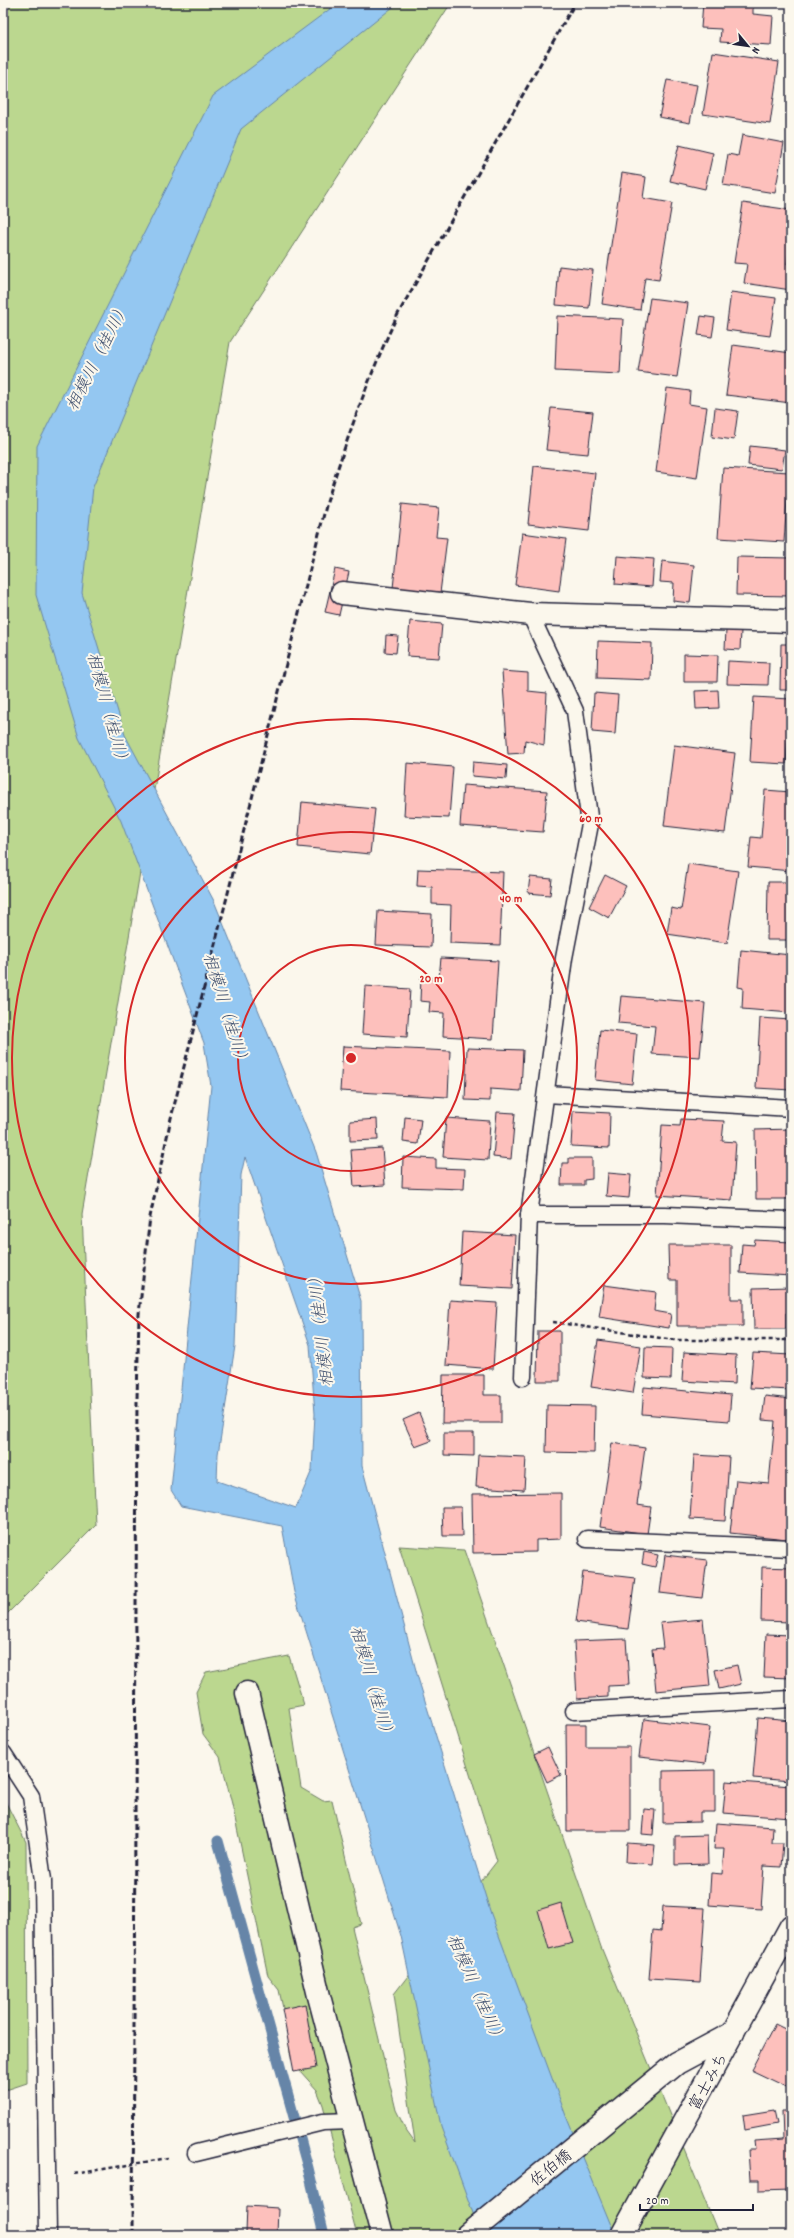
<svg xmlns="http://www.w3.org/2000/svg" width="794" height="2238" viewBox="0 0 794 2238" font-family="Dekko,'Klee One',sans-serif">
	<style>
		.green { fill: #bbd78f; stroke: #6e7c65 }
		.water { fill: #94c7f1; stroke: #6685a8; fill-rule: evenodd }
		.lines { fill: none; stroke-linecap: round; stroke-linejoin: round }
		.stream { stroke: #6685a8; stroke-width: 11 }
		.building { fill: #fdc0bc; stroke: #22223b }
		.lane-casing { stroke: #22223b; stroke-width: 19 }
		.street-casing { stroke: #22223b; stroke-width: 25 }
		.highway-casing { stroke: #22223b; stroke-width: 25 }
		.path { stroke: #22223b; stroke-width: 2.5; stroke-dasharray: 4 3; stroke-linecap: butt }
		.lane { stroke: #fbf7ec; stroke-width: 16 }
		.street { stroke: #fbf7ec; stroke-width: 22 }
		.highway { stroke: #fbf7ec; stroke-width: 22 }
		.rail { stroke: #22223b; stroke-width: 3; stroke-dasharray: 6 3; stroke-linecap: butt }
		.ring { fill: none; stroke: #d62828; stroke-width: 2 }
		.labels { text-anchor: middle; stroke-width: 4; stroke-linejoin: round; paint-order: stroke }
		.street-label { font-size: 16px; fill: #22223b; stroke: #fbf7ec }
		.water-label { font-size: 17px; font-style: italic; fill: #445472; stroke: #fbf7ec }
		.centre { fill: #d62828; stroke: #fbf7ec; stroke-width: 2 }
		.ring-label { font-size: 12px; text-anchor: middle; font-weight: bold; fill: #d62828; stroke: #fbf7ec; stroke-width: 4; stroke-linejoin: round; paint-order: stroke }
	</style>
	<rect width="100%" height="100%" fill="#fbf7ec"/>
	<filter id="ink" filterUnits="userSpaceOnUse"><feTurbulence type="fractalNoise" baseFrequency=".025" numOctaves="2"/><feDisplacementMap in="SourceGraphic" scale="8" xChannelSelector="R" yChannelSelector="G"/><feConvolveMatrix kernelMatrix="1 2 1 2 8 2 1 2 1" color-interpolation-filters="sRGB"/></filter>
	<g filter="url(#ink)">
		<g class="green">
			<polygon points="3,3 451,3 230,342 82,1214 96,1525 3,1618"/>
			<polygon points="399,1546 464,1550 601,1947 719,2235 357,2235 323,2105 317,2090 300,2071 290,2053 288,2031 279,1990 268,1976 232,1804 220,1757 203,1734 196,1692 206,1672 289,1656 304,1705 289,1708 301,1788 323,1801 332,1800 361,1924 352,1927 396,2110 407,2132 415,2143 394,1994 497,1861"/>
			<polygon points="3,1797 26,1842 27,2083 3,2091"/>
		</g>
		<path class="water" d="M338 3H398L241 129 93 487 82 593 125 735 214 901 316 1152 361 1301 362 1466 418 1678 491 1914 566 2116 615 2235H481L441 2126 401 1936 294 1592 282 1526 181 1506 171 1490 211 1086 204 1043 121 821 79 738 36 595 37 446 213 96ZM245 1157 310 1345 315 1414 312 1470 296 1508 217 1481 218 1454 235 1346 241 1175Z"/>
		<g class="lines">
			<polyline class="stream" points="218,1841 308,2168 324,2235"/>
		</g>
		<g class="building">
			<polygon points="703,3 753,4 753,14 773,16 771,45 720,42 721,29 701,28"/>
			<polygon points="713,52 779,62 770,124 703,114"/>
			<polygon points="667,80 697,85 690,123 659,117"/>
			<polygon points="742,135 784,143 775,193 723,185 728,154 738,156"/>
			<polygon points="679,145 713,153 705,189 670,181"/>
			<polygon points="622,173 646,177 643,198 672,203 659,280 645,278 640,310 602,304"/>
			<polygon points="743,203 791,210 791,237 787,264 791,264 791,290 744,283 747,264 734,263"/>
			<polygon points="559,266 593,270 589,308 556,305"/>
			<polygon points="731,292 776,298 770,336 726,330"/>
			<polygon points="650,298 688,303 677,377 638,372"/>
			<polygon points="557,316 623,319 620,374 555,371"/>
			<polygon points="701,316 715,318 712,337 698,335"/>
			<polygon points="733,345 791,353 791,403 726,395"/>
			<polygon points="667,388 690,391 689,404 707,407 697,478 656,472"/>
			<polygon points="551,408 593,412 588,454 546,450"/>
			<polygon points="715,408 738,411 734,440 712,437"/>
			<polygon points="750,446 785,450 782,469 748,465"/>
			<polygon points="534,466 595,473 589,531 528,524"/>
			<polygon points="723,468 789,472 784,542 718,538"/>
			<polygon points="402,504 439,508 436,537 447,538 440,593 393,588"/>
			<polygon points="522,533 566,539 559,591 515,585"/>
			<polygon points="617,556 654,559 652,587 615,584"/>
			<polygon points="737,557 791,558 791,596 736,595"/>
			<polygon points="662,561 694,565 690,603 673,601 674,583 660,582"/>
			<polygon points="335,569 349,572 339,615 325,612"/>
			<polygon points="410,621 442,624 439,658 407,656"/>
			<polygon points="726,630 741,631 740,650 725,649"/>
			<polygon points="386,635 398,636 396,653 385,652"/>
			<polygon points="598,641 652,643 651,680 597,678"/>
			<polygon points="781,644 791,644 791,690 780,690"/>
			<polygon points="684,654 718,655 717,682 684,682"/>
			<polygon points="728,661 769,663 768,685 727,684"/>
			<polygon points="502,671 528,673 528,691 547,693 544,745 525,740 524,753 508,754"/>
			<polygon points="718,690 719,708 696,709 695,691"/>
			<polygon points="594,693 618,695 615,734 592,732"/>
			<polygon points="754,697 790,699 786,764 750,762"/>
			<polygon points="674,745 735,753 725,833 664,826"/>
			<polygon points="473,762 507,765 506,779 472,776"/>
			<polygon points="407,763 453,767 449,818 404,816"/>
			<polygon points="463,785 547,791 543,832 460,826"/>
			<polygon points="765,790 791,792 791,871 748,867 751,837 761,838"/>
			<polygon points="302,802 375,809 370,854 298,847"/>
			<polygon points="688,864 738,871 727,943 667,934 671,908 681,910"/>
			<polygon points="418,869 503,872 500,945 450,943 451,905 432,904 432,887 417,886"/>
			<polygon points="605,875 626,886 609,918 589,907"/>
			<polygon points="530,877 552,879 550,895 528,893"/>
			<polygon points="768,882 791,882 791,940 767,940"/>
			<polygon points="378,911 432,914 431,947 376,945"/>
			<polygon points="741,950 791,955 791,1013 742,1009 743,988 738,987"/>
			<polygon points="441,958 498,961 493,1039 443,1036 444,1013 429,1012 430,1002 420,1001 421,977 439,978"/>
			<polygon points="365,986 410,989 407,1037 362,1034"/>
			<polygon points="621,996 705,1003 700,1057 652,1054 655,1026 618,1023"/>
			<polygon points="760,1018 791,1020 791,1090 756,1088"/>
			<polygon points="600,1030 637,1034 632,1084 595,1080"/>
			<polygon points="343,1046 450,1051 448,1097 340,1091"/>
			<polygon points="467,1048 523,1050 521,1091 490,1089 490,1101 465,1100"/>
			<polygon points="573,1111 610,1113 609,1148 571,1146"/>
			<polygon points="497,1112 515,1113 511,1159 493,1157"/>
			<polygon points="405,1117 421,1119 418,1144 403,1142"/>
			<polygon points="446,1118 490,1121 488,1160 443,1157"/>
			<polygon points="377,1119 378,1140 350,1141 350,1121"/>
			<polygon points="681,1119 724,1121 722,1141 736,1142 732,1200 657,1195 662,1125 680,1126"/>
			<polygon points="791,1129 791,1199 756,1199 755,1130"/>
			<polygon points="382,1148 385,1185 354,1187 351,1150"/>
			<polygon points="403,1157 436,1159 436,1168 465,1169 464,1189 402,1187"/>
			<polygon points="569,1158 592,1158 592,1179 584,1180 584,1185 561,1185 562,1163 569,1163"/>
			<polygon points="608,1173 631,1175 629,1198 606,1196"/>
			<polygon points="462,1232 515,1235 512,1289 459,1286"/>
			<polygon points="755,1240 791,1242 791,1276 740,1273 742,1244 754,1245"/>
			<polygon points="668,1245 731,1245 731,1299 743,1299 743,1326 677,1326 677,1280 669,1280"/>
			<polygon points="604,1285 656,1292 654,1311 671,1314 669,1328 599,1317"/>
			<polygon points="791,1287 791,1313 786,1313 786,1329 754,1329 753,1288"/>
			<polygon points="450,1300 497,1303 493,1369 446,1365"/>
			<polygon points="538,1331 560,1331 560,1381 537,1381"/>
			<polygon points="598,1340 641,1346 633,1393 591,1387"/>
			<polygon points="645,1347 672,1348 671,1379 644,1378"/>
			<polygon points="684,1352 736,1355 735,1384 682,1381"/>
			<polygon points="753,1353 791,1355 791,1390 750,1388"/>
			<polygon points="443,1375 484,1375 484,1395 501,1395 501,1423 442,1423"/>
			<polygon points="644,1387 731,1395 729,1421 642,1414"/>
			<polygon points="765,1396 791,1399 791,1514 787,1539 730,1533 736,1480 769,1483 775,1421 762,1420"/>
			<polygon points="547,1405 595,1406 594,1453 546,1452"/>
			<polygon points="419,1413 431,1441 415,1447 403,1420"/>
			<polygon points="444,1433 474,1433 474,1456 444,1455"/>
			<polygon points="612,1443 645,1448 637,1505 651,1507 647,1534 600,1527"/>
			<polygon points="478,1455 526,1457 524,1490 476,1487"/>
			<polygon points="694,1455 729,1457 725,1521 690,1519"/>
			<polygon points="561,1493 561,1539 536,1540 536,1552 473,1553 472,1494"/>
			<polygon points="442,1507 461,1507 462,1536 443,1536"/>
			<polygon points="644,1552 658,1555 655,1567 642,1564"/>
			<polygon points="665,1555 707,1560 702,1598 660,1593"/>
			<polygon points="762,1567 791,1568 791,1622 761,1621"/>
			<polygon points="583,1572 635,1578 628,1629 576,1622"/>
			<polygon points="703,1619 710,1686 656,1691 652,1649 663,1648 660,1623"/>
			<polygon points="766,1634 791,1635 791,1678 764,1677"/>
			<polygon points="626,1639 629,1685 608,1686 608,1697 577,1699 574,1641"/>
			<polygon points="737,1665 741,1684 719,1689 715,1670"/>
			<polygon points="758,1718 791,1721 791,1781 753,1778"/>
			<polygon points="644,1719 710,1727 705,1764 639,1757"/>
			<polygon points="566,1724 586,1724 586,1747 630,1747 630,1831 567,1831"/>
			<polygon points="548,1747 561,1775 547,1782 534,1754"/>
			<polygon points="715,1770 715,1812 700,1812 700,1822 663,1823 663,1771"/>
			<polygon points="726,1781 791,1786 791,1818 723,1813"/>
			<polygon points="644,1809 655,1810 653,1835 642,1834"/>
			<polygon points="716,1823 773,1827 772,1843 783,1843 781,1867 764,1866 761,1909 709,1905 711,1873 722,1874 724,1849 714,1849"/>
			<polygon points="707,1835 708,1864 675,1865 675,1836"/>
			<polygon points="627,1843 655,1845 653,1864 626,1862"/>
			<polygon points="561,1903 573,1943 549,1949 538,1910"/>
			<polygon points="663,1906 705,1908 700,1982 649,1979 653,1930 661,1931"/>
			<polygon points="305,2004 316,2068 294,2072 282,2009"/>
			<polygon points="775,2024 791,2032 791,2089 751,2070"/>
			<polygon points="774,2110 777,2124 745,2130 743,2115"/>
			<polygon points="782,2111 791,2111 791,2190 759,2191 759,2180 750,2180 748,2150 755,2150 754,2141 783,2139"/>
			<polygon points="247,2206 278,2208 277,2235 236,2235 236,2232 246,2233"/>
		</g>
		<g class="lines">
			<g class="lane-casing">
				<g id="lane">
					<polyline points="530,614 575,711 590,824 564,958 529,1215 665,1215 791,1220"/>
					<polyline points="546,1094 791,1108"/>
					<polyline points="523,1377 529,1215"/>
					<polyline points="587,1539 791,1548"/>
					<polyline points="574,1711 791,1699"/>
					<polyline points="3,1753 31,1796 43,1880 48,2235"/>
					<polyline points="196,2153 323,2122 352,2121"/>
				</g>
			</g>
			<g class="street-casing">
				<g id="street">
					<polyline points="342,593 530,614 791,621"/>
					<polyline points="247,1693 319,1996 382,2235"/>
					<polyline points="467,2235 677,2063 733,2033"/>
				</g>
			</g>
			<g class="highway-casing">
				<polyline id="highway" points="622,2235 791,1926"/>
			</g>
			<g class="path">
				<polyline points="553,1322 674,1340 791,1340"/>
				<polyline points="75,2174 168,2158"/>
			</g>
			<use href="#lane" class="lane"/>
			<use href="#street" class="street"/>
			<use href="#highway" class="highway"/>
			<path class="rail" d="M133 2235 137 1399 139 1314 150 1217 171 1118 327 502C347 438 369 375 398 314L575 3"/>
		</g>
	</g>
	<g class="ring">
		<circle cx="351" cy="1058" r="113"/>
		<circle cx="351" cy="1058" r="226"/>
		<circle cx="351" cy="1058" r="339"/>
	</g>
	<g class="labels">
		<g class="street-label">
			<text transform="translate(707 2081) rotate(-61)" y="6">富士みち</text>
			<text transform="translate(550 2167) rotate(-39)" y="6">佐伯橋</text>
		</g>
		<g class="water-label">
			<text transform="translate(97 356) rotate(-63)" y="6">相模川（桂川）</text>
			<text transform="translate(109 710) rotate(75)" y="6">相模川（桂川）</text>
			<text transform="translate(227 1010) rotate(73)" y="6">相模川（桂川）</text>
			<text transform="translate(320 1328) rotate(-96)" y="6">相模川（桂川）</text>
			<text transform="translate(373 1683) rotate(74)" y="6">相模川（桂川）</text>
			<text transform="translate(477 1989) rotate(66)" y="6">相模川（桂川）</text>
		</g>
	</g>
	<circle cx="351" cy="1058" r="6" class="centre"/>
	<g class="ring-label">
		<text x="591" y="822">60 m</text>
		<text x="511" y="902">40 m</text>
		<text x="431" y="982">20 m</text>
	</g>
	<rect width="794" height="2238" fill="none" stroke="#fbf7ec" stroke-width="16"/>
	<rect x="8" y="8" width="778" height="2222" fill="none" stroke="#22223b" stroke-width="1.5" filter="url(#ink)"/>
	<g transform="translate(748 46) rotate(119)" stroke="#fbf7ec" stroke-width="3" paint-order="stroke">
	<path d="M0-3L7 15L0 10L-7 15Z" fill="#22223b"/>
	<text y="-6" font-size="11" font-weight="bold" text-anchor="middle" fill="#22223b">N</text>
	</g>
	<path d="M640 2204v6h113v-6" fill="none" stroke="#22223b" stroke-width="2"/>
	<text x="646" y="2204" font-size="12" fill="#22223b" stroke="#fbf7ec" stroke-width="3" paint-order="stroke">20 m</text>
</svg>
